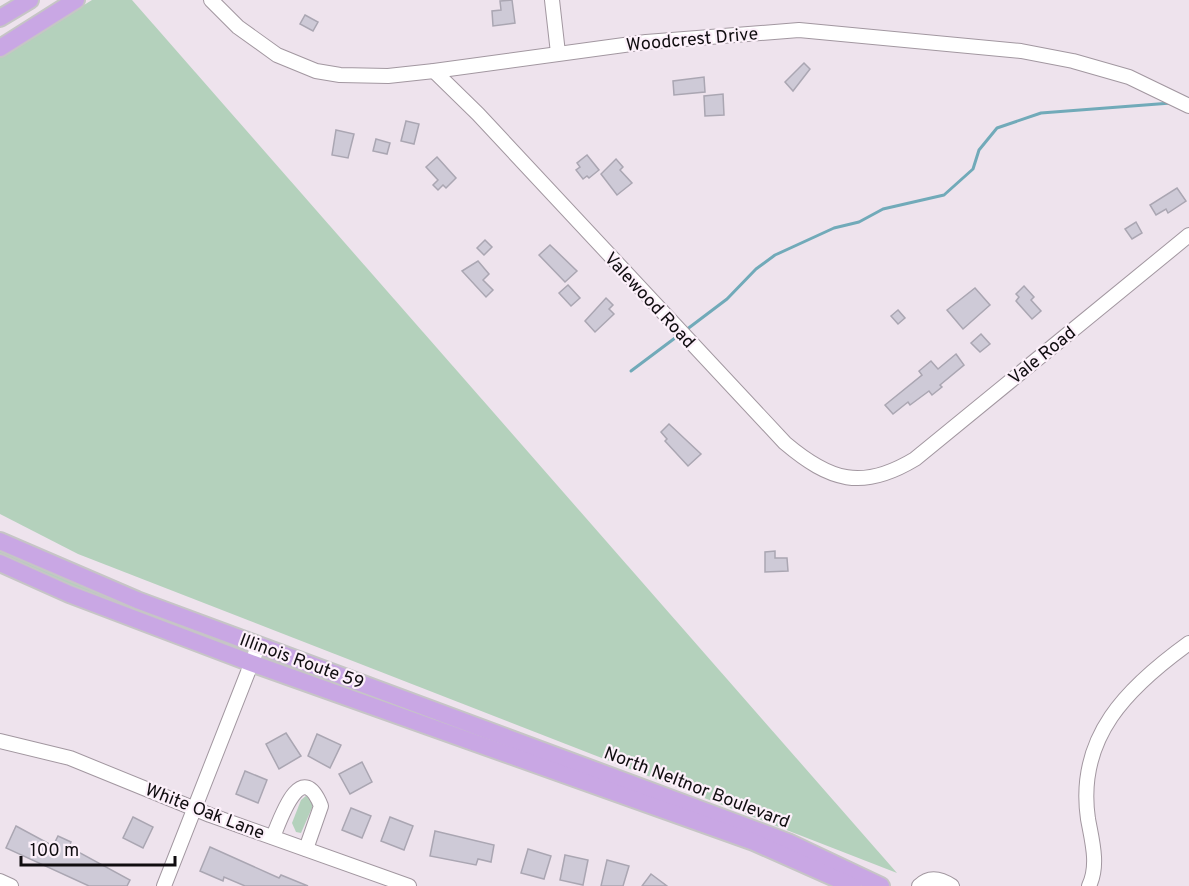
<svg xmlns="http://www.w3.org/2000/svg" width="1189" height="886" viewBox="0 0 1189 886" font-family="Overpass,sans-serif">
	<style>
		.green { fill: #b4d1bc }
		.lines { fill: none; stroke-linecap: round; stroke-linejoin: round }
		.stream { stroke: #71aab9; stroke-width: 3 }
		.building { fill: #cecad7; stroke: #aaa6b2; stroke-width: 1.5 }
		.minor-casing { stroke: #a297a0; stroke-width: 16 }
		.major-casing { stroke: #c6c5c6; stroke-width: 20 }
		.minor { stroke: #fff; stroke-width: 14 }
		.major { stroke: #c9a7e4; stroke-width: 16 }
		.labels { text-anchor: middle; stroke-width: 4.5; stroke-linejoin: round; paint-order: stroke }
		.street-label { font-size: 18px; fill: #100d10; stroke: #fcf0fa }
	</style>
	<rect width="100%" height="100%" fill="#eee3ed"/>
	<g class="green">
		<polygon points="92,0 132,0 897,873 78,554 0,514 0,57"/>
		<polygon points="0,549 102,594 226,641 227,644 142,615 0,555"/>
		<polygon points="307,795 315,801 301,833 296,832 292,823 301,800"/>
	</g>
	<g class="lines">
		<g class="stream">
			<polyline points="686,330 727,299 756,269 775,255 834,228 859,222 883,209 944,195 973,169 979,150 997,128 1041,113 1171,103"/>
			<polyline points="631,371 675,338"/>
		</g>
	</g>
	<g class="building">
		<polygon points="512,0 515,23 493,26 492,11 501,10 500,1"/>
		<polygon points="305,15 318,22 313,31 300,24"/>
		<polygon points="804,63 810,69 793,91 785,82"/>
		<polygon points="704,77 705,92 674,95 673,81"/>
		<polygon points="723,94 724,115 705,116 704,96"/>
		<polygon points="406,121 419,124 414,144 401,141"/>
		<polygon points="336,130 354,134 348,158 332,155"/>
		<polygon points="376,139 390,143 387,154 373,151"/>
		<polygon points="587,155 599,170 589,178 587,176 583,179 576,170 580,167 577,163"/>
		<polygon points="437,157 456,178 446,188 443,185 438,190 433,185 438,180 426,167"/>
		<polygon points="616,159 623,167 620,170 632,183 617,195 601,174"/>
		<polygon points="1177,188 1186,201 1168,213 1166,209 1156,215 1150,205"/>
		<polygon points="1136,222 1142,233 1132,239 1125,229"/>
		<polygon points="485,240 492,247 484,255 477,248"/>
		<polygon points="550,245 577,271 565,282 539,255"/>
		<polygon points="478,261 489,274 483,280 493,290 486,297 462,271"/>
		<polygon points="568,285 580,298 571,306 559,293"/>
		<polygon points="1024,286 1034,297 1031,300 1041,311 1032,319 1016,301 1019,297 1016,294"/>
		<polygon points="975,288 990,305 963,329 947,310"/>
		<polygon points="606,298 613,305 609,309 614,314 595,332 585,321"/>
		<polygon points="898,310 905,318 898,324 891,316"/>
		<polygon points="981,334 990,344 980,352 971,343"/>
		<polygon points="956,354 964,365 940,385 942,387 932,395 929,391 910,405 908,402 893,414 885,405 922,375 919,371 931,361 938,369"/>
		<polygon points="669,424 701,454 688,466 665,441 667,439 661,432"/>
		<polygon points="775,551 775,558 787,558 788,571 765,572 765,552"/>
		<polygon points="286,733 301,756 279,769 266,744"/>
		<polygon points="317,734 341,745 330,768 308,756"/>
		<polygon points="362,762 372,782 350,794 339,774"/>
		<polygon points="245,771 267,780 258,803 236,794"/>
		<polygon points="351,808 371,816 362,838 342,830"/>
		<polygon points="133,817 153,827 143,848 123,838"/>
		<polygon points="390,817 413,826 404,850 381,841"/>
		<polygon points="16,826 53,846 58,836 71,842 69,847 130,880 127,886 89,886 6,848"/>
		<polygon points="435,831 494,845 491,862 478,859 476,865 430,856"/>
		<polygon points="210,847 279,878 281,875 308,886 245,886 224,877 223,881 200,871"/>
		<polygon points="528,849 551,856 544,879 521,873"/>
		<polygon points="565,855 588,860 583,885 560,880"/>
		<polygon points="607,860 629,866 623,886 601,886"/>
		<polygon points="651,874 667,886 642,886"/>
	</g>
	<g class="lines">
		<g class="minor-casing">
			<g id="minor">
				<polyline points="211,0 238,27 277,55 316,71 340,75 388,76 434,71 646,42 799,30 1021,51 1073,61 1129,77 1189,106"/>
				<polyline points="552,0 558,53"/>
				<path d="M434 71 478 114 785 443C830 481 862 491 915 459L1189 235"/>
				<polyline points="0,741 70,758 210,815 409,886"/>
				<path d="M273 837C280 820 301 756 321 806L306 849"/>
				<polyline points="0,881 11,886"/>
				<polyline points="164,886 259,644"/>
				<path d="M919 886C929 876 940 878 952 886"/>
				<path d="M1089 886C1099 865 1092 841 1088 819 1076 737 1128 687 1189 643"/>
			</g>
		</g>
		<g class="major-casing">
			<g id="major">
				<polyline points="0,18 30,0"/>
				<polyline points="0,48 76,0"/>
				<polyline points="0,541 137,600 788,842 881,886"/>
				<polyline points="0,563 69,594 251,663 754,842 853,886"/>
			</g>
		</g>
		<use href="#minor" class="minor"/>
		<use href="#major" class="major"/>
	</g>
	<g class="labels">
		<g class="street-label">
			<text transform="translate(692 39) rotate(-5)" y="6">Woodcrest Drive</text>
			<text transform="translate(650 300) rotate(47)" y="6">Valewood Road</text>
			<text transform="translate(1042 355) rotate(-39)" y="6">Vale Road</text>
			<text transform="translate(302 661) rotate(20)" y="6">Illinois Route 59</text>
			<text transform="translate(697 787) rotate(21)" y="6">North Neltnor Boulevard</text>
			<text transform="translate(205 811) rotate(21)" y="6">White Oak Lane</text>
		</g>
	</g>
	<path d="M21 856v9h154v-9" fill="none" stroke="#100d10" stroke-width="3"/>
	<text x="30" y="856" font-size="18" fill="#100d10" stroke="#fcf0fa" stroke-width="4.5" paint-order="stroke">100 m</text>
</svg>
